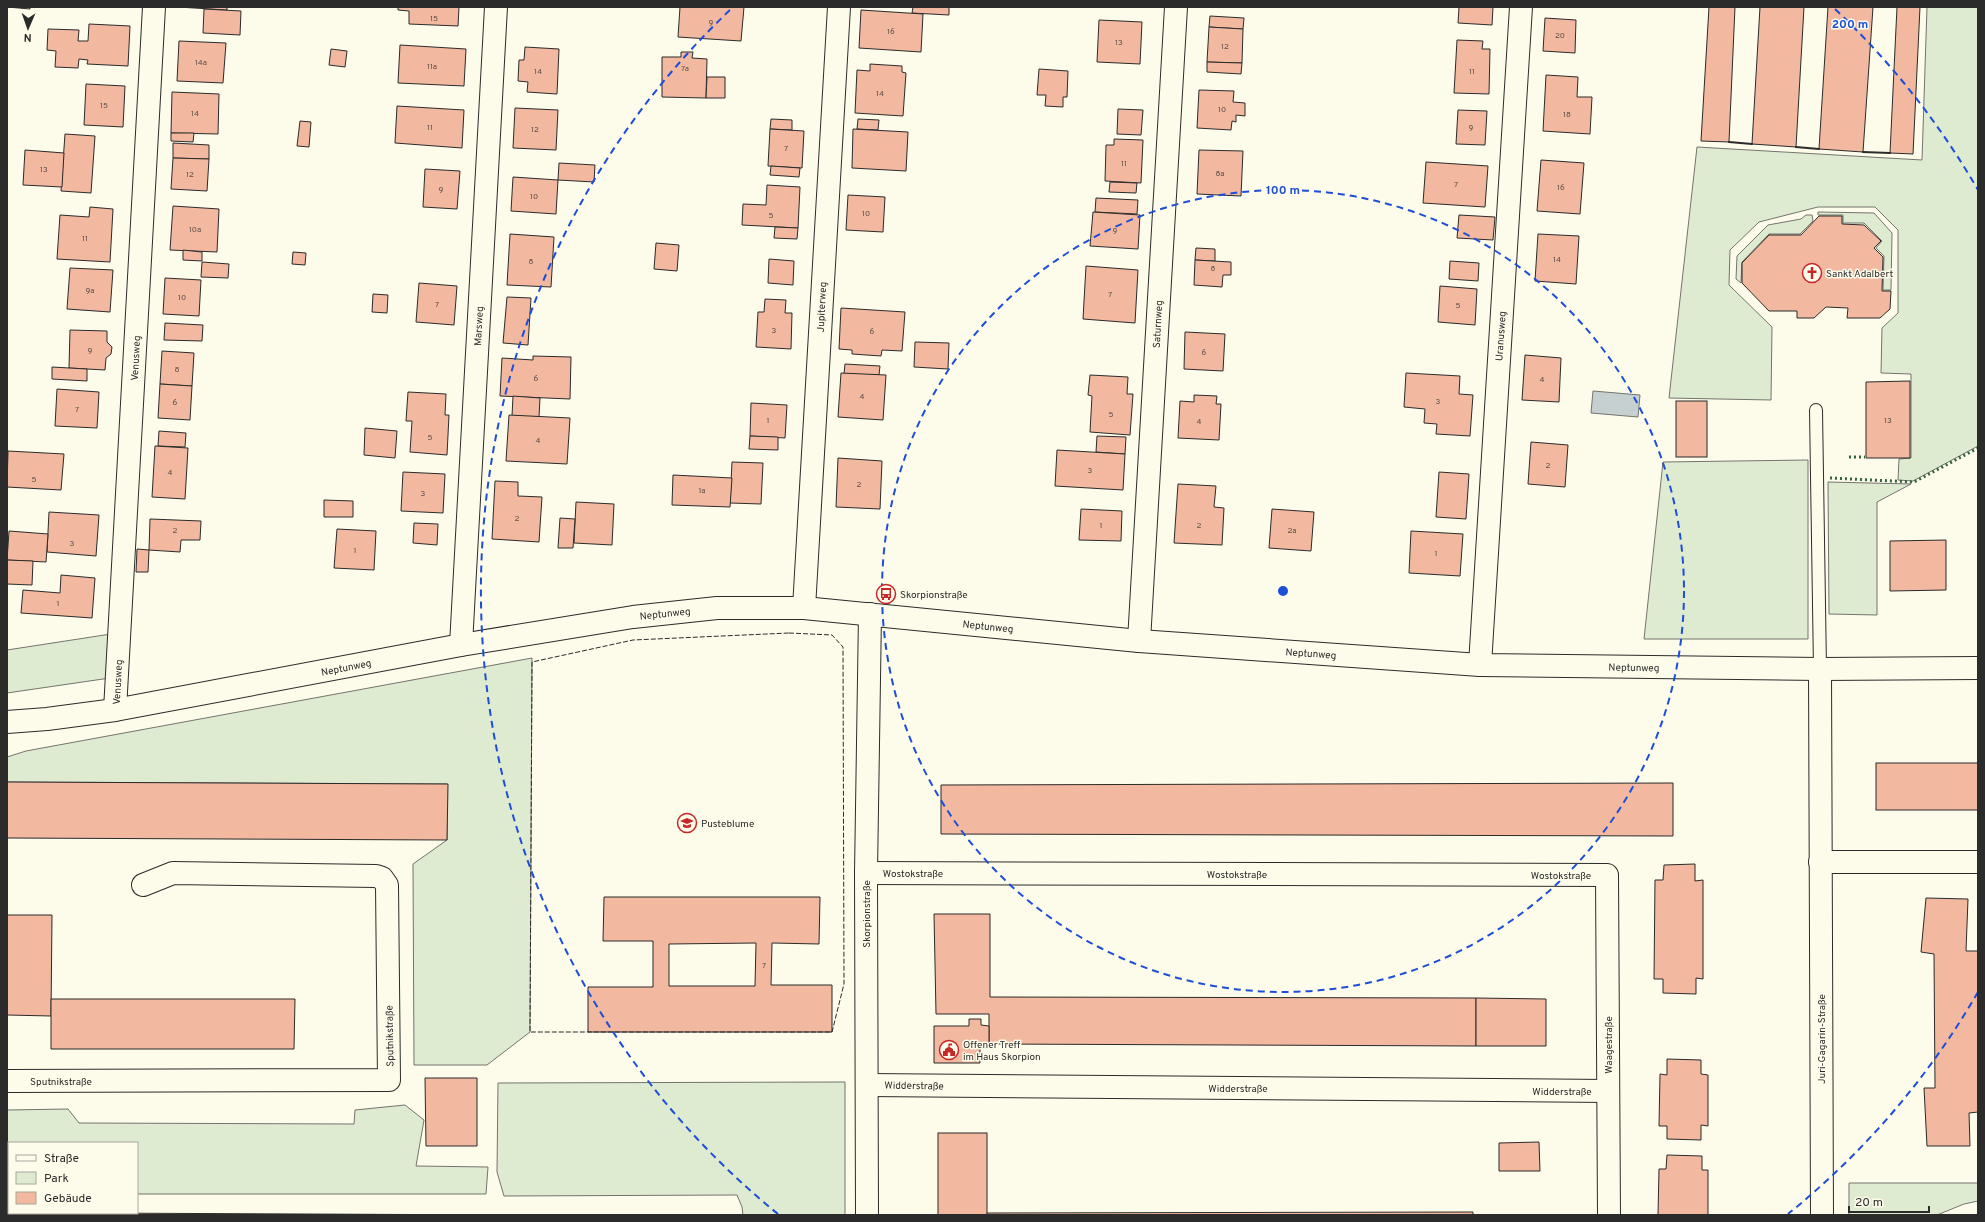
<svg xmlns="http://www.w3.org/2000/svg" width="1985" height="1222" viewBox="0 0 1985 1222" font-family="Overpass,sans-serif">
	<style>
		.green { fill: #deebd1; stroke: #74746e }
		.water { fill: #c7d0d0; stroke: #74746e }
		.building { fill: #f2b8a0; stroke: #2b2b2b; fill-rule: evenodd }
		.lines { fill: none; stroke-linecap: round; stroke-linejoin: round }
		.service-casing { stroke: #2b2b2b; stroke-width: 14 }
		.minor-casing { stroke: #2b2b2b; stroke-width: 24 }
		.service { stroke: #fdfbea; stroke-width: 12 }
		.minor { stroke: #fdfbea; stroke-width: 22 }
		.tram { stroke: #2b2b2b; stroke-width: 1 }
		.hedge { stroke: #34623c; stroke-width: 3; stroke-dasharray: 2 3; stroke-linecap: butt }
		.fence { stroke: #2b2b2b; stroke-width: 1; stroke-dasharray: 5 2; stroke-linecap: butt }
		.wall { stroke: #2b2b2b; stroke-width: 2 }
		.ring { fill: none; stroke: #1d4ed8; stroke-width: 2; stroke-dasharray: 7 5 }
		.labels { text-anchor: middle; stroke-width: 3; stroke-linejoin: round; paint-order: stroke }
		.number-label { font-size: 8px; fill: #5d4e48 }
		.poi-label { font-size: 10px; fill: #2b2b2b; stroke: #fdfbea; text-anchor: start }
		.street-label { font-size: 10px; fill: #2b2b2b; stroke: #fdfbea }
		.centre { fill: #1d4ed8; stroke: #fdfbea; stroke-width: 2 }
		.ring-label { font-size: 12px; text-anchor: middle; font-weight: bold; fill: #1d4ed8; stroke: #fdfbea; stroke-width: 3; stroke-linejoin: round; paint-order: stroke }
	</style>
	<rect width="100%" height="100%" fill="#fdfbea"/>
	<g class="green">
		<polygon points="1927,7 1978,7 1978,446 1913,481 1898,480 1899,459 1911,458 1911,374 1881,373 1882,328 1898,313 1898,230 1875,207 1818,207 1759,222 1730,250 1729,285 1772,327 1771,400 1669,398 1697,147 1922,160"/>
		<polygon points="1818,212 1874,213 1892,233 1891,290 1883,290 1884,256 1876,248 1882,241 1864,223 1843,223 1843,215 1818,215"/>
		<polygon points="1806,215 1812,215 1813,221 1800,234 1769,234 1742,262 1741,283 1736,279 1737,256 1768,225 1801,219"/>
		<polygon points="1808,460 1808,639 1644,639 1663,462"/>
		<polygon points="1828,482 1911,484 1877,502 1877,615 1829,614"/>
		<polygon points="111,634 110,678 7,693 7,650"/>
		<polygon points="532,658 530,1032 487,1065 414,1065 413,864 447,840 447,784 7,782 7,757 26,751"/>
		<polygon points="845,1082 845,1215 743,1215 742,1207 737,1195 504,1196 497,1172 498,1083"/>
		<polygon points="405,1105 424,1120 416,1166 488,1167 486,1194 137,1194 137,1143 9,1143 9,1194 7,1194 7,1110 68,1109 79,1123 354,1124 355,1110"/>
		<polygon points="1849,1183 1978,1183 1978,1201 1964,1204 1937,1215 1849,1215"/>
	</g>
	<polygon class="water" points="1593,391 1640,395 1638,417 1591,413"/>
	<g class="building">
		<polygon points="7,7 30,7 30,9"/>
		<polygon points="178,7 227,7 227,10"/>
		<polygon points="398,7 459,7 458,26 409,24 409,11 398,10"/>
		<polygon points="680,7 744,7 741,41 678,37"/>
		<polygon points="913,7 949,7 949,15 912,13"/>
		<polygon points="1459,7 1493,7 1492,25 1458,23"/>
		<polygon points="1709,7 1735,7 1729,142 1701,141"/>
		<polygon points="1760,7 1804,7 1796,147 1752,144"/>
		<polygon points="1828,7 1873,7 1863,152 1819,149"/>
		<polygon points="1897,7 1920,7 1913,154 1890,153"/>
		<polygon points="204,9 241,11 240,35 203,33"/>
		<polygon points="861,10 923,14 921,52 859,48"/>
		<polygon points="1210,16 1244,18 1243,29 1209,27"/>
		<polygon points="1545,18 1576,20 1575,53 1543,51"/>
		<polygon points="1099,20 1142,22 1140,64 1097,62"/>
		<polygon points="89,24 130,26 128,66 87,64 88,60 79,59 78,68 55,67 56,51 47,50 48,29 79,30 78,41 88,41"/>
		<polygon points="1209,27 1243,29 1242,63 1207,62"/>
		<polygon points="1457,40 1483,41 1482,49 1490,49 1489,94 1454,93"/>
		<polygon points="179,41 226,43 223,83 177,81"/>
		<polygon points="400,45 466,49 464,86 398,83"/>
		<polygon points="525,47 559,49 557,94 527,92 528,82 518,81 519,60 524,60"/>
		<polygon points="331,49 347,51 345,67 329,65"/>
		<polygon points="681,52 693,52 692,58 707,59 706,98 662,97 662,57 681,57"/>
		<polygon points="1207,62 1242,63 1241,74 1207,72"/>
		<polygon points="870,64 902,66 902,72 906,73 903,116 855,113 857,70 870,71"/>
		<polygon points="1039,69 1068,71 1067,97 1063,97 1063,107 1045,106 1046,95 1037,95"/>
		<polygon points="1546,75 1578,77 1577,97 1592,97 1590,134 1543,131"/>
		<polygon points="707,77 725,77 725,98 706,98"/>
		<polygon points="86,84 125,86 123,127 84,125"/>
		<polygon points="1199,90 1234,91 1233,102 1245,103 1245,116 1236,115 1236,122 1232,121 1231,130 1197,128"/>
		<polygon points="172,92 219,94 218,134 171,133"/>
		<polygon points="397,106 464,110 462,148 395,143"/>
		<polygon points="515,108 558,110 556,150 513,148"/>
		<polygon points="1118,109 1143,110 1141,135 1117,134"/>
		<polygon points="1458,110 1487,111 1485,145 1456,144"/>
		<polygon points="771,119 792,120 792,130 770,129"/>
		<polygon points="858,119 879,120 878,130 857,129"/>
		<polygon points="300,121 311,122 309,147 297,146"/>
		<polygon points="770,129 804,131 802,168 768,166"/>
		<polygon points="853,129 908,132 906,171 852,168"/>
		<polygon points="171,133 194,133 193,142 171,141"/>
		<polygon points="65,134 95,136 91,193 61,191"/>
		<polygon points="1114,139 1143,140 1141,183 1105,181 1106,145 1114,145"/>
		<polygon points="173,143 209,145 209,159 173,158"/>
		<polygon points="25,150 64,153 62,187 23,185"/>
		<polygon points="1199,150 1243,151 1241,196 1197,194"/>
		<polygon points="173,158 209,159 207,191 171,189"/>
		<polygon points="1541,160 1584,163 1580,214 1537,211"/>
		<polygon points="1426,162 1488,166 1485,207 1423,203"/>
		<polygon points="559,163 595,165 594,182 558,180"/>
		<polygon points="771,166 800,168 799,177 770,175"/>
		<polygon points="425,169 460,171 457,209 423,207"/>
		<polygon points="513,177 558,180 556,214 511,211"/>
		<polygon points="1110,182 1137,183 1136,193 1109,192"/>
		<polygon points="767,185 800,187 798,228 742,225 743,204 766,205"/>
		<polygon points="848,195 885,197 883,232 846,230"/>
		<polygon points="1096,198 1138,200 1137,214 1095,212"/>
		<polygon points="173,206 219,209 217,252 170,250"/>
		<polygon points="90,207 113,209 110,262 57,259 60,215 89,217"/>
		<polygon points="1093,212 1140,215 1138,249 1090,246"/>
		<polygon points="1459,215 1495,217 1493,240 1457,238"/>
		<polygon points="1819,216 1842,216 1842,224 1864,225 1881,241 1874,248 1883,257 1882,291 1891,291 1890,309 1880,318 1847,318 1848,308 1826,307 1814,318 1797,318 1797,311 1769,311 1742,283 1742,263 1769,235 1801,235"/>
		<polygon points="775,227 798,228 797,239 774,238"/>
		<polygon points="510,234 554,237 551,287 507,285"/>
		<polygon points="1538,234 1579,236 1576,284 1535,281"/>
		<polygon points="656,243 679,245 677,271 654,269"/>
		<polygon points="1196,248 1215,249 1215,261 1195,260"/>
		<polygon points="183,250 202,252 202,261 183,260"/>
		<polygon points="293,252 306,253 305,265 292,264"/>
		<polygon points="769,259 794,261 793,285 768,283"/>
		<polygon points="1195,260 1231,262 1231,275 1223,275 1222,287 1194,285"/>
		<polygon points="1450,261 1479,263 1478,281 1449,279"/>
		<polygon points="202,262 229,264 228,278 201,277"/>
		<polygon points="1086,266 1138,270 1135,323 1083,319"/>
		<polygon points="70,268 113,270 110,312 67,309"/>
		<polygon points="165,278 201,280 199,316 163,314"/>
		<polygon points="419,283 457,286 454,325 416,322"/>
		<polygon points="1440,286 1477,289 1475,325 1438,322"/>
		<polygon points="373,294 388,295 387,313 372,312"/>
		<polygon points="507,297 531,298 528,345 503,343"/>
		<polygon points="765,299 786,300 785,313 792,313 791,349 756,347 758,312 764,312"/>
		<polygon points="841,308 905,312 902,351 882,350 881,356 852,354 852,350 839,349"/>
		<polygon points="165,323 203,325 202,341 164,340"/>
		<polygon points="70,330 107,331 107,342 112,347 111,354 106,358 105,370 69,368"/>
		<polygon points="1185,332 1225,334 1223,371 1184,369"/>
		<polygon points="915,342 949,343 948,369 914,367"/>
		<polygon points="162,351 194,353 192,386 160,384"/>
		<polygon points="1525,355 1561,358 1559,402 1522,400"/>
		<polygon points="533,356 571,357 570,399 500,396 502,358 533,360"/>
		<polygon points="845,364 880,366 879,375 844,374"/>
		<polygon points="52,367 87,369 87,381 52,379"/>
		<polygon points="841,373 886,375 883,420 838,417"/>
		<polygon points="1406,373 1460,376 1459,394 1473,395 1470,436 1436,434 1437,424 1424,423 1425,409 1404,407"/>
		<polygon points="1090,375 1128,377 1127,394 1133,394 1130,435 1090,432 1092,396 1088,395"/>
		<polygon points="1910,381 1910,458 1866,458 1866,382"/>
		<polygon points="160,384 192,386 190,420 158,418"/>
		<polygon points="57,389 99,392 97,428 55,426"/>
		<polygon points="408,392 446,394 445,415 449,415 447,455 410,452 412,421 406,421"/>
		<polygon points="1194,395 1217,396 1216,404 1221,404 1219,440 1178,438 1180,401 1194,402"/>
		<polygon points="513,396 540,398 539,417 512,416"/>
		<rect x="1676" y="401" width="31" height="56"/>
		<polygon points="751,403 787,405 785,438 750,436"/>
		<polygon points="509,415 570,418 567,464 506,461"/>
		<polygon points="365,428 397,431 395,458 364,455"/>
		<polygon points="159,431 186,433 185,447 158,446"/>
		<polygon points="750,436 778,437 778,450 749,449"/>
		<polygon points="1097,436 1126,437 1125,454 1096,452"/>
		<polygon points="1531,442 1568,445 1565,487 1528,484"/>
		<polygon points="155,446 188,448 185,499 152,497"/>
		<polygon points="1057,450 1125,454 1123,490 1055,486"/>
		<polygon points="8,451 64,454 61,490 7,487"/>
		<polygon points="838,458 882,461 880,509 836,507"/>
		<polygon points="732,462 763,463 761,504 730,503"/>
		<polygon points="403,472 445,474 443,513 401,511"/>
		<polygon points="1439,472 1469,474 1466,519 1436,517"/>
		<polygon points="673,475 732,478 730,507 672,505"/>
		<polygon points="495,481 518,482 518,496 542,497 539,542 492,539"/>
		<polygon points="1178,484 1216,486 1214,507 1224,508 1222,545 1174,543"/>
		<polygon points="324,500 353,501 353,517 324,517"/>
		<polygon points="576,502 614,504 612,545 574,543"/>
		<polygon points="1081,509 1122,511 1121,541 1079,540"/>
		<polygon points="1272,509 1314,512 1311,551 1269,548"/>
		<polygon points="49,512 99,515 96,556 47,552"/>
		<polygon points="560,518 575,519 573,548 558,548"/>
		<polygon points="150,519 201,521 200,540 181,540 180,552 149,550"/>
		<polygon points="414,523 438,524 437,545 413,543"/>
		<polygon points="337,529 376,531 374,570 334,568"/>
		<polygon points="9,531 48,534 46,562 7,560"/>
		<polygon points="1411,531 1463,534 1460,576 1409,573"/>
		<polygon points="1946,540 1946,590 1890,591 1890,541"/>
		<polygon points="137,549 149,550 148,572 136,572"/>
		<polygon points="7,560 33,561 32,585 7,584"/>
		<polygon points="61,575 95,578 92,618 21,613 23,590 60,593"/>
		<rect x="1876" y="763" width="102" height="47"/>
		<polygon points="7,782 448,784 447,840 7,838"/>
		<polygon points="1673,783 1673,836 941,834 941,785"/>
		<polygon points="1695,864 1695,881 1703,880 1703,979 1696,978 1696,994 1663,993 1663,979 1654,979 1655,880 1663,880 1664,865"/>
		<path d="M604 897H820L819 944 772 943 771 985H832V1032H588V987H653V941H603ZM756 943 755 986H669V944Z"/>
		<polygon points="1926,898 1968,899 1966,951 1978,951 1978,1112 1969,1113 1970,1146 1927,1146 1924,1088 1935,1088 1934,954 1921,952"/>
		<polygon points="934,914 990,914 990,997 1476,998 1476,1046 989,1044 989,1014 936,1014"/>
		<polygon points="7,915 52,915 51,1016 7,1015"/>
		<polygon points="1476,998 1546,999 1546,1046 1476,1046"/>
		<polygon points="51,999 295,999 294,1049 51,1049"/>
		<polygon points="969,1019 981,1019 981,1025 989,1026 989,1044 980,1044 980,1063 934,1063 934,1026 969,1026"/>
		<polygon points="1667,1059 1701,1060 1701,1074 1708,1075 1708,1126 1701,1125 1701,1140 1667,1139 1667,1126 1659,1126 1660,1074 1667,1075"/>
		<polygon points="425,1078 477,1078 477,1146 426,1146"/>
		<rect x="938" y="1133" width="49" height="82"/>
		<polygon points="1539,1142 1540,1171 1499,1171 1499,1143"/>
		<polygon points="1667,1155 1702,1156 1702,1170 1708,1170 1708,1215 1658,1215 1659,1169 1666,1169"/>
		<polygon points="1473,1212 1473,1215 987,1215 987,1213"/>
		<polygon points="50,1213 88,1213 516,1215 50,1215"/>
	</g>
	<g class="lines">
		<g class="service-casing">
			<polyline id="service" points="1816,410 1820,669"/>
		</g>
		<g class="minor-casing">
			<g id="minor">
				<polyline points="804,608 839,7"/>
				<polyline points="1139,641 1176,7"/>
				<polyline points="461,645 496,7"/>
				<polyline points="1480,665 1521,7"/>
				<polyline points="1820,669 1822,1215"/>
				<polyline points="115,710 154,7"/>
				<polyline points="7,722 47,719 115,710 461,645 633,617 717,608 804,608 1139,641 1480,665 1820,669 1978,668"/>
				<polyline points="1820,862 1978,862"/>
				<polyline points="866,873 1607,875 1609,1215"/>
				<polyline points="7,1081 389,1080 387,885 382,878 376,876 173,873 143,885"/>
				<polyline points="867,1085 1608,1091"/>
				<polyline points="867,1215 866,873 870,614"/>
			</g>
		</g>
		<use href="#service" class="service"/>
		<use href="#minor" class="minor"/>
		<polyline class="tram" points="1974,1215 1978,1214"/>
		<g class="hedge">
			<polyline points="1849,457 1865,457"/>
			<polyline points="1830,478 1914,482 1978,448"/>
		</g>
		<polygon class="fence" points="789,633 832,635 843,647 844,984 832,1032 530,1032 532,662 633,640"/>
		<g class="wall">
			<polyline points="1729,142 1752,144"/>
			<polyline points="1796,147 1819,149"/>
			<polyline points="1863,152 1890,153"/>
		</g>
	</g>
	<g class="ring">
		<circle cx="1283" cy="591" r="401"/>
		<path d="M1978 992A802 802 0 0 1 1788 1214M778 1214A802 802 0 0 1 731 9M1835 9A802 802 0 0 1 1978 190"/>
	</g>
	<defs>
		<g id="church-ring" transform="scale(1)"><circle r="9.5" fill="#fdfbea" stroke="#c62828" stroke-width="1.5"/><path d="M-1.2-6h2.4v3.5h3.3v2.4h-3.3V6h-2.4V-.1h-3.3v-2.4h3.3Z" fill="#c62828"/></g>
		<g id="bus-ring" transform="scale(1)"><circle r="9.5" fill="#fdfbea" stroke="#c62828" stroke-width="1.5"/><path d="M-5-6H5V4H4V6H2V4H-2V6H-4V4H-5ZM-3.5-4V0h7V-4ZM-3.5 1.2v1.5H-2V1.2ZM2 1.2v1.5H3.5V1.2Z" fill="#c62828"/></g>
		<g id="school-ring" transform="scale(1)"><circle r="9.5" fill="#fdfbea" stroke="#c62828" stroke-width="1.5"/><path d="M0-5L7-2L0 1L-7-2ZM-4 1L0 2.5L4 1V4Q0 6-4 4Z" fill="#c62828"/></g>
		<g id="civic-ring" transform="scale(1)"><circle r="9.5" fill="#fdfbea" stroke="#c62828" stroke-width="1.5"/><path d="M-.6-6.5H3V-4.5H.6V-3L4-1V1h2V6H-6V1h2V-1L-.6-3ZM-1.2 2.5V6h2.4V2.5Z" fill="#c62828"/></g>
	</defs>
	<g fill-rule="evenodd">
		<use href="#church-ring" x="1812" y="273"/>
		<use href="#bus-ring" x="886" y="594"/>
		<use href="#school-ring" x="687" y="823"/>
		<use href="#civic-ring" x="949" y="1050"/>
	</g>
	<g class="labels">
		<g class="number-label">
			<text x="434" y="21">15</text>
			<text x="711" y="25">9</text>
			<text x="891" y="34">16</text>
			<text x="1560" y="38">20</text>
			<text x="1119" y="45">13</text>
			<text x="1225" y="49">12</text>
			<text x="201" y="65">14a</text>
			<text x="432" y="69">11a</text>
			<text x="685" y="71">7a</text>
			<text x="538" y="74">14</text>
			<text x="1472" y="74">11</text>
			<text x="880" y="96">14</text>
			<text x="104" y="108">15</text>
			<text x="1222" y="112">10</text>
			<text x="195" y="116">14</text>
			<text x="1567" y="117">18</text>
			<text x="430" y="130">11</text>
			<text x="1471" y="130">9</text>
			<text x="535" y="132">12</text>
			<text x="786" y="151">7</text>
			<text x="1124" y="166">11</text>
			<text x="44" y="172">13</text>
			<text x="1220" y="176">8a</text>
			<text x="190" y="177">12</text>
			<text x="1456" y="187">7</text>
			<text x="1561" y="190">16</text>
			<text x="441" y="192">9</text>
			<text x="534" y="199">10</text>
			<text x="866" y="216">10</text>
			<text x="771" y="218">5</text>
			<text x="195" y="232">10a</text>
			<text x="1115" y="233">9</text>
			<text x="85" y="241">11</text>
			<text x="1557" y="262">14</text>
			<text x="531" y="264">8</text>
			<text x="1213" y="271">8</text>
			<text x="90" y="293">9a</text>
			<text x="1110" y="297">7</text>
			<text x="182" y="300">10</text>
			<text x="437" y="307">7</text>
			<text x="1458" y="308">5</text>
			<text x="774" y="333">3</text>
			<text x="872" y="334">6</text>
			<text x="90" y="353">9</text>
			<text x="1204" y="355">6</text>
			<text x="177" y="372">8</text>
			<text x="536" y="381">6</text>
			<text x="1542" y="382">4</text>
			<text x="862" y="399">4</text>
			<text x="1438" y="404">3</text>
			<text x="175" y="405">6</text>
			<text x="77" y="412">7</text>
			<text x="1111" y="417">5</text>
			<text x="768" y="423">1</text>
			<text x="1888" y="423">13</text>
			<text x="1199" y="424">4</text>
			<text x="430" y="440">5</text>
			<text x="538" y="443">4</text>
			<text x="1548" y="468">2</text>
			<text x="1090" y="473">3</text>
			<text x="170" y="475">4</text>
			<text x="34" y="482">5</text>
			<text x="859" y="487">2</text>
			<text x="702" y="493">1a</text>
			<text x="423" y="496">3</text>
			<text x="517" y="521">2</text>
			<text x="1101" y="528">1</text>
			<text x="1199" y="528">2</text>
			<text x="175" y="533">2</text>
			<text x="1292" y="533">2a</text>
			<text x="72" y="546">3</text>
			<text x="355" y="553">1</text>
			<text x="1436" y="556">1</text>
			<text x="58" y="606">1</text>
			<text x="764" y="968">7</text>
		</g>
		<g class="poi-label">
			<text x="1826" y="277">Sankt Adalbert</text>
			<text x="900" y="598">Skorpionstraße</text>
			<text x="701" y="827">Pusteblume</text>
			<text x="963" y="1048">Offener Treff<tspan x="963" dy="12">im Haus Skorpion</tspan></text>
		</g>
		<g class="street-label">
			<text transform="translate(821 307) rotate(-87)" y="4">Jupiterweg</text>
			<text transform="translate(1157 324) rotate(-87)" y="4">Saturnweg</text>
			<text transform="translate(478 326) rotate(-87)" y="4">Marsweg</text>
			<text transform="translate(1500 336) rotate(-86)" y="4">Uranusweg</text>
			<text transform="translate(135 358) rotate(-87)" y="4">Venusweg</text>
			<text transform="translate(665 613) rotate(-6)" y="4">Neptunweg</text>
			<text transform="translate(988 626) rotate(6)" y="4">Neptunweg</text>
			<text transform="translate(1311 653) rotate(4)" y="4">Neptunweg</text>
			<text transform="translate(346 667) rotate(-11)" y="4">Neptunweg</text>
			<text transform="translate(1634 667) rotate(1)" y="4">Neptunweg</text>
			<text transform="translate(117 682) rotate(-87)" y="4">Venusweg</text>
			<text x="913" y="877">Wostokstraße</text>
			<text x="1237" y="878">Wostokstraße</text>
			<text x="1561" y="879">Wostokstraße</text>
			<text transform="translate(866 914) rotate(-90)" y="4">Skorpionstraße</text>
			<text transform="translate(389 1036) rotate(-91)" y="4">Sputnikstraße</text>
			<text transform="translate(1821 1039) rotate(-90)" y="4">Juri-Gagarin-Straße</text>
			<text transform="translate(1608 1045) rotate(-90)" y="4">Waagestraße</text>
			<text x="61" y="1085">Sputnikstraße</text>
			<text transform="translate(914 1085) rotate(1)" y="4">Widderstraße</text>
			<text x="1238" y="1092">Widderstraße</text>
			<text x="1562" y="1095">Widderstraße</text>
		</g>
	</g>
	<circle cx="1283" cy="591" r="6" class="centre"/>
	<g class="ring-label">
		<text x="1850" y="28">200 m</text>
		<text x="1283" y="194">100 m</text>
	</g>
	<rect width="1985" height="1222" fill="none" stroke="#2b2b2b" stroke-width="16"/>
	<rect x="8" y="1142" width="130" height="72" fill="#fdfbea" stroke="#a9a89e"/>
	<rect x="16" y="1155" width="20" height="6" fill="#fdfbea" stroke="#a9a89e"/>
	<text x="44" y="1162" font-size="12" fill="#2b2b2b">Straße</text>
	<rect x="16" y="1172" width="20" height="12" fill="#deebd1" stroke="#a9a89e"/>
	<text x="44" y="1182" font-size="12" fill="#2b2b2b">Park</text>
	<rect x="16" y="1192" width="20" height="12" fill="#f2b8a0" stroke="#a9a89e"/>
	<text x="44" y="1202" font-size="12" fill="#2b2b2b">Gebäude</text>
	<g transform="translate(28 28) rotate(182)" stroke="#fdfbea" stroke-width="3" paint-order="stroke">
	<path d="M0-3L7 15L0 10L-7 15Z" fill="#2b2b2b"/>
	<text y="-6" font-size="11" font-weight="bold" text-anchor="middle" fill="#2b2b2b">N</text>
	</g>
	<path d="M1849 1206v6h80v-6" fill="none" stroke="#2b2b2b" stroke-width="2"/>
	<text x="1855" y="1206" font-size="12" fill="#2b2b2b" stroke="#fdfbea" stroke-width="3" paint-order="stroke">20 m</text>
</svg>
